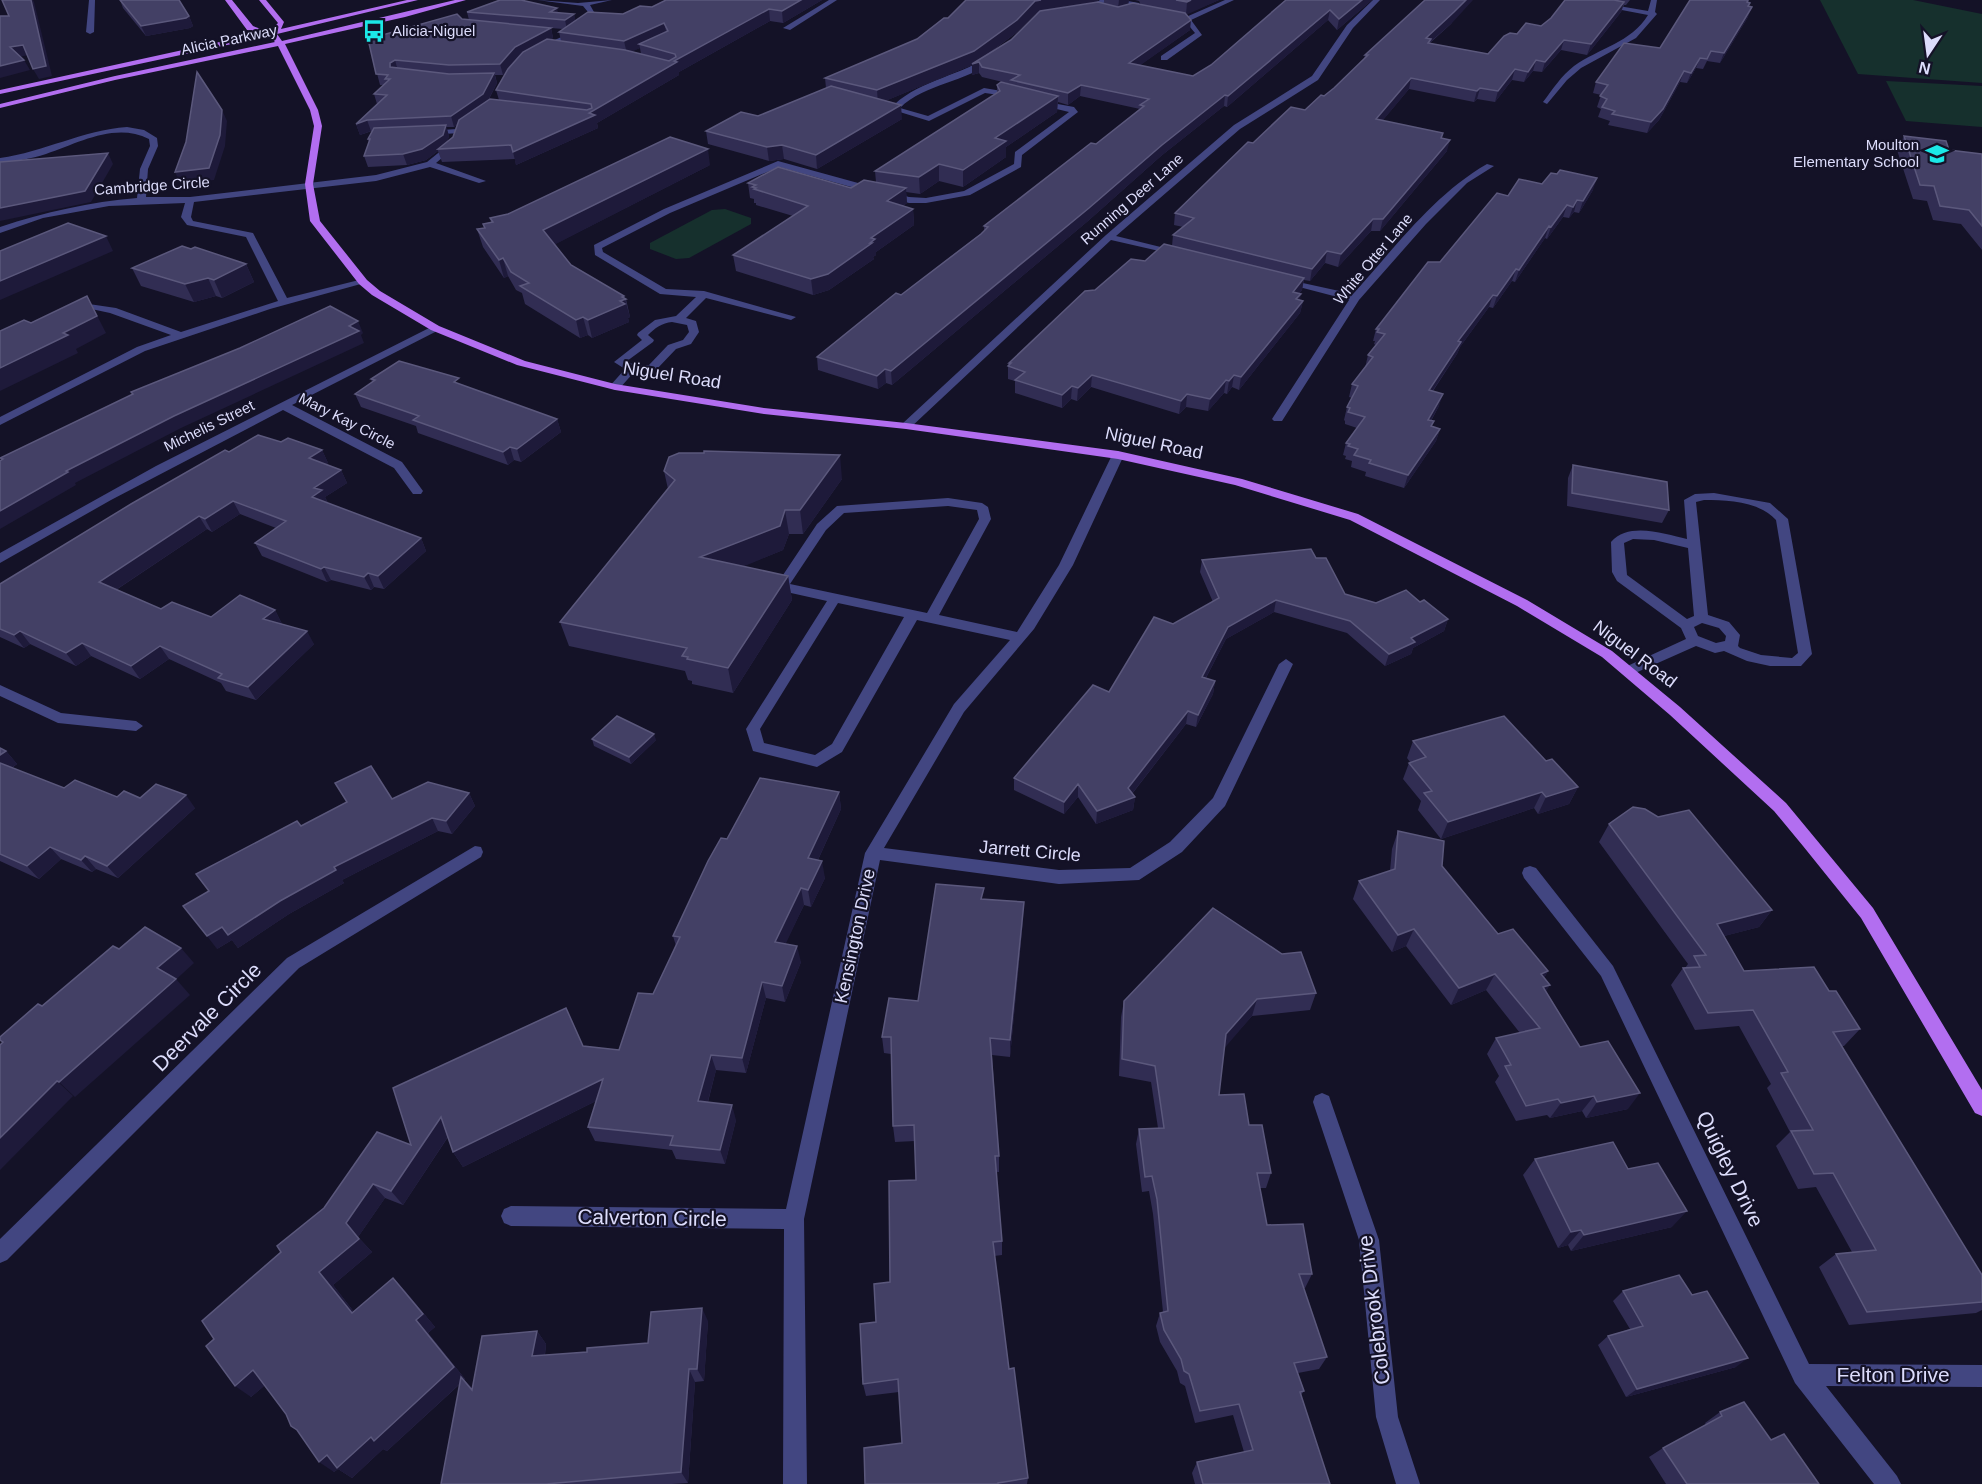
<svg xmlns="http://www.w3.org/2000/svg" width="1982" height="1484" viewBox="0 0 1982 1484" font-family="Arial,sans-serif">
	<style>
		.green { fill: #16302d }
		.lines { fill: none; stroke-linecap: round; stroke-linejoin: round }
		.minor { fill: #424681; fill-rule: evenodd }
		.major { fill: #b26ef0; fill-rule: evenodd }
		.wall { fill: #312d53; fill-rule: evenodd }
		.shaded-wall { fill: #1e1a3a }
		.building { fill: #434065; stroke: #5b587c; stroke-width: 1.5 }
		.labels { text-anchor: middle; stroke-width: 4.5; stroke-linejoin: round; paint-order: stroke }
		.far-poi-label { font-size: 15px; fill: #dcdcfb; stroke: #141227; text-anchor: start }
		.far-street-label { font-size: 15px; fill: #dcdcfb; stroke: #141227 }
		.street-label { font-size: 18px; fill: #dcdcfb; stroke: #141227 }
		.near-street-label { font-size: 21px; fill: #dcdcfb; stroke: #141227 }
	</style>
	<rect width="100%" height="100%" fill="#141227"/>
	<g class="green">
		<polygon points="1820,0 1913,0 1982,14 1982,83 1858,74"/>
		<polygon points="1886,81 1982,86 1982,127 1906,121"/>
		<polygon points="725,209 751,218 751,224 689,258 676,259 650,249 650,243 712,210"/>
	</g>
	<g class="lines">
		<g class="minor">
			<polygon points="89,0 95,0 94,32 90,34 86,32"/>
			<path d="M537 0 578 3 612 0 590 5 594 12C586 34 560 44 539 52L536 48C555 39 580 33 588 12L583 6Z"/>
			<polygon points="829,0 837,0 790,30 783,28"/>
			<polygon points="1100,0 1110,0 1101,4 1101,7 1118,11 1134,7 1122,0 1139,3 1140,8 1118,15 1096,9 1095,3"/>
			<polygon points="1225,0 1234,0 1191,20 1202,35 1167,60 1161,60 1161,56 1195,33 1185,21 1168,17 1168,15 1186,17"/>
			<polygon points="1373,0 1380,0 1353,28 1318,80 1240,129 1116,236 1181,252 1181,256 1111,240 910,428 902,428 902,424 1106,235 1234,125 1312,76 1347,25"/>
			<path d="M1569 0H1584L1648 11 1651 0H1657L1655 12 1657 14 1636 38 1581 68 1567 80 1547 104 1543 102C1553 89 1561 76 1574 66 1599 48 1631 43 1648 15Z"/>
			<path d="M986 58 993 60C966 83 925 83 900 108L928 116 984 88 1019 94V98L985 93 929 121 890 109C914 82 956 77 986 58Z"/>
			<path d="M1036 100 1074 107 1078 112 1022 155 1021 167 970 195 926 203H909L779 167 670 213 602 248 603 252 666 289 704 291 796 317 791 320 706 298 686 318 696 321 699 332 691 344 676 349 656 370 635 371 619 389 615 390 609 387 625 369 614 362 642 340 637 335 638 333 655 320 676 316 696 297 660 294 595 255 594 245 664 209 778 161 909 197 926 198 964 191 1014 164 1015 152 1069 112 1036 104ZM672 322 687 325 689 332 683 340 668 345 649 365H634L627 361 653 342 654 340 648 335C655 328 662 323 672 322Z"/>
			<path d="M127 127 144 130 157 138 158 146 148 169 146 197H190L376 175 427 162 453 141 456 142V146L436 163 486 181 479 183 430 167 376 181 194 202 191 217 193 221 253 233 287 298 363 279 368 282 270 309 145 351 0 425V417L137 347 171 335 110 313 82 307V303L116 308 181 332 278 301 246 237 187 225 181 217 185 203 109 206 43 218 0 233V227C45 212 90 202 137 198L140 169 150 146 149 139C115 122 79 143 46 154 31 159 15 161 0 164V158C44 152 83 130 127 127Z"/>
			<polygon points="457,129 460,129 460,133 427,135 423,133 427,131"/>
			<path d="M1487 164 1494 166 1467 183 1426 224 1359 300 1282 421H1274L1272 419 1349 300 1280 282V278L1353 294C1394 249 1433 195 1487 164Z"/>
			<polygon points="435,325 439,326 439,330 292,405 402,462 423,491 421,494 413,494 394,468 283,410 111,500 0,563 0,553 156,466"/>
			<path d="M1118 451 1124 455 1073 565 1034 629 964 712 884 848 1059 870 1130 868 1170 842 1213 798 1279 664 1286 659 1293 664 1225 806 1182 852 1139 880 1059 884 880 860 804 1219 807 1484H783L784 1229 511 1226 504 1223 501 1216 504 1209 511 1206 786 1209 865 853 954 704 1010 640 917 620 842 752 817 767 753 751 746 729 827 601 782 591 775 587 817 524 837 506 948 498 982 503 988 507 991 519 939 615 1017 632 1059 565 1112 455ZM948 506 977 510 979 519 927 613 790 584 826 530 844 513ZM838 603 904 617 832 744 815 755 764 743 760 729Z"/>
			<path d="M1714 493 1770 503 1788 519 1812 654 1801 666H1770L1747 661 1724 651 1715 653 1696 646 1633 674H1623L1621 671 1623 668 1686 639 1681 628 1617 581 1612 572 1611 542C1629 521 1665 534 1687 539L1684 500 1695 494ZM1704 500C1728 500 1758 501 1776 520L1798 653 1792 658 1761 655 1740 648 1738 646 1740 635 1729 622 1708 615 1696 502ZM1633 539 1654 540 1688 548 1694 616 1687 619 1627 575 1624 543ZM1702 623 1719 628 1726 636 1725 641 1716 643 1698 636 1694 627Z"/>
			<polygon points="0,685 61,713 136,721 143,726 136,731 58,723 0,696"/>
			<polygon points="475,846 481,847 483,852 481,857 299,968 7,1260 0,1263 0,1239 287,958"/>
			<polygon points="1530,866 1536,868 1613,966 1809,1364 1982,1365 1982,1387 1826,1386 1897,1476 1901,1484 1874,1484 1795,1383 1601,976 1524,878 1522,873 1524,868"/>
			<polygon points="1322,1093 1329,1096 1331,1102 1379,1240 1398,1417 1420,1484 1396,1484 1376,1417 1359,1240 1313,1102 1315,1096"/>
		</g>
		<polygon class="major" points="225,0 232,0 253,26 269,32 278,23 259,0 266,0 284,22 281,29 407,0 418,0 277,34 282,41 455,0 466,0 405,17 285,44 318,110 322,126 313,184 320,221 367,280 380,291 439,326 525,361 615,384 764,408 906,423 1118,451 1242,479 1358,514 1527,600 1612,651 1680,707 1786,803 1873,908 1982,1090 1982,1116 1975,1113 1861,918 1803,846 1774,811 1670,715 1602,657 1517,606 1350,520 1235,485 1118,459 906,429 764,414 615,390 517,365 431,330 372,295 359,284 310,221 305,184 314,126 310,110 278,46 115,80 0,108 0,104 115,76 275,42 269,36 0,94 0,90 260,33 247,30"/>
	</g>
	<g class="wall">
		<polygon points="120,0 179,0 189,16 193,26 190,28 146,36 123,8"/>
		<path d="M666 0H822L783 23 770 21 679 72V75L597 123 598 128 516 165 515 159 442 162 438 151 426 160 407 165 368 167 364 156 369 142 368 139 372 131 360 135 356 124 377 104 374 94 384 85H380L368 39 462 19 469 20 467 12 574 14 575 21 623 14 652 7ZM551 28 563 29 559 32 561 41 550 40 553 38ZM640 48 641 54 631 51ZM507 70 496 90 499 100 488 101 497 83 495 75H503ZM458 124 453 137 447 142 449 136 446 127H454Z"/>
		<path d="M966 0H1098L1095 3H1104V0H1129L1128 4 1141 5 1139 1 1135 0H1219L1186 14 1190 30 1140 65 1193 76 1211 65 1286 0H1372L1337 30 1328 20 1227 107 1224 106 1161 156 1088 221 892 385 886 383 878 389 818 370 817 357 901 295 984 231V226L1096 144 1140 109 1080 96 1068 105 1058 102 1057 112 1006 147V157L963 187 939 181 920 194 906 192 907 203 903 206 913 209 914 225 876 252V255L873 257 874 259 829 290 813 295 736 271 733 255 793 216 756 205V203H754V199L750 198 748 183 851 188 876 182 875 171 997 93V85H1011V84L982 77 979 73 972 75V65L885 101 902 119 817 169 784 159 769 161 708 144 706 131 758 116 826 88 825 78 917 39 948 18ZM1038 13 1011 40 984 57 1016 33 1035 14Z"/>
		<polygon points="1565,0 1630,0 1626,5 1624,5 1621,12 1587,55 1561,50 1542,72 1533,71 1524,82 1512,80 1495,102 1477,99 1474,102 1409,89 1382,121 1443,133 1442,138 1447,151 1380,231 1371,231 1338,267 1325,263 1310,281 1304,280 1302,290 1299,294 1300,301 1303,301 1300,313 1239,390 1232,387 1227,394 1224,393 1208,411 1186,407 1179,414 1091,387 1077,401 1071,399 1062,408 1015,393 1015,381 1008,379 1008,366 1009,363 1095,290 1145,261 1172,246 1173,235 1183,227 1174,225 1175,213 1253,143 1305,110 1334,88 1364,59 1365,55 1452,23 1430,43 1488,54 1517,34 1541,26 1551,18"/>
		<polygon points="1690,0 1749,0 1748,3 1749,6 1748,17 1720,63 1707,61 1703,69 1696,68 1687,83 1680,82 1659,120 1647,133 1608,125 1610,121 1598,117 1601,109 1597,107 1601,95 1593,93 1596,82 1660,48"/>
		<polygon points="1904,136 1949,150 1982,154 1982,250 1961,224 1933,220 1927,201 1913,199 1897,150"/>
		<polygon points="710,165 555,244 571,265 624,296 626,299 630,317 628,318 629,322 592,338 588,335 580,338 525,304 522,293 516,290 508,276 504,278 483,247 477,229 484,228 483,224 491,222 490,218"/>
		<polygon points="1542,184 1593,190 1579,213 1574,212 1569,218 1563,217 1547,239 1545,238 1515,282 1512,281 1493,308 1489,307 1460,347 1457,354 1433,391 1439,406 1431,421 1432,426 1440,429 1436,441 1404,488 1365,476 1366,472 1351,467 1352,461 1345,459 1346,456 1343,455 1346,443 1357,428 1345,424 1345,421 1344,420 1347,407 1352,398 1349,397 1352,384 1365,368 1368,355 1376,345 1374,344 1375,341 1373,341 1376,329 1440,262 1508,196"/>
		<polygon points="246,264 254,282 222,298 216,296 194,302 141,286 132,268"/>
		<polygon points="371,379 460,384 557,419 561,432 521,462 514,460 508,465 418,433 416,426 361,407 355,394 372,382"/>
		<polygon points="281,442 322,450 328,463 326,464 341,470 347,483 325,497 328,503 421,538 426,551 384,589 374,587 371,590 331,580 327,582 262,556 255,543 276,528 240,514 212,532 207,529 116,590 161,609 211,617 275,610 282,624 314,644 256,700 226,691 221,683 169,659 140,679 91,656 76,666 30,644 24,648 0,637 0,584 229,452"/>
		<polygon points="1573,465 1669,510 1662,523 1567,506 1568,478"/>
		<polygon points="664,471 842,479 803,534 789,534 783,550 743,566 788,576 792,600 733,693 692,684 692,681 688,680 685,671 569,646 560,622 668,489"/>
		<polygon points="1316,558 1345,594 1376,603 1420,602 1448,619 1444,631 1413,648 1411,654 1385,666 1347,633 1274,612 1226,639 1206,678 1215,681 1213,694 1196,727 1186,724 1132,794 1135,797 1133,810 1096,824 1078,797 1064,814 1014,790 1014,778 1109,692 1213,602 1200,572 1202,560"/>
		<polygon points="592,739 656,740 631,764 594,746"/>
		<polygon points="1413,741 1546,761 1578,787 1569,804 1538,814 1534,808 1441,839 1418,810 1421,801 1403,779 1409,763 1410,762 1407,758"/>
		<polygon points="0,748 6,751 17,764 12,768 64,788 117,797 140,798 195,808 118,878 96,869 92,872 61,859 39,879 0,861"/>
		<polygon points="839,792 841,809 818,860 825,878 811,907 804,905 785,944 801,962 785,1002 766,998 746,1073 716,1070 708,1102 736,1120 725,1164 676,1159 672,1150 595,1141 588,1127 596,1101 463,1167 453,1152 448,1137 403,1205 385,1198 358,1237 372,1252 333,1285 354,1312 393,1278 405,1291 435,1327 428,1333 465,1379 464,1380 472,1388 537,1331 546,1344 545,1355 587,1352 648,1343 708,1321 704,1381 695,1382 688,1483 672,1484 441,1484 460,1384 387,1451 383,1449 352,1478 338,1469 334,1472 286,1414 265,1385 251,1397 214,1339 411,1145 584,1046 619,1050 653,994 676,946 673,936 727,839"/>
		<polygon points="469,793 475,806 452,834 438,831 342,880 344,883 289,914 238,948 232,940 217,949 301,826 392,799"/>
		<polygon points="1609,824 1772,910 1759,927 1724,936 1744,971 1829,991 1860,1029 1844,1046 1842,1046 1982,1275 1982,1310 1976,1313 1849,1325 1819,1267 1836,1254 1852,1252 1816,1187 1798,1189 1776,1146 1790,1132 1767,1088 1771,1084 1739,1026 1695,1030 1671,985 1683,968 1685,968 1688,964 1599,842"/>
		<polygon points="1398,831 1442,866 1498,934 1548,971 1544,978 1546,991 1580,1047 1628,1109 1586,1118 1582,1111 1550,1118 1547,1115 1516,1121 1495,1082 1499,1076 1487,1054 1496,1038 1520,1033 1486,990 1451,1005 1406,946 1392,952 1353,899 1359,881 1390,871 1392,849"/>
		<polygon points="984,899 1023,920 1010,1057 992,1055 999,1156 999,1172 996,1172 1002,1241 1002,1255 994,1256 1009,1369 1028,1478 1027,1484 865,1484 902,1443 899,1392 866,1396 863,1384 876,1322 890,1282 916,1180 915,1141 895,1142 893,1126 891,1054 884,1053 882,1037 918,1001"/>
		<polygon points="1316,993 1310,1010 1252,1016 1224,1047 1219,1095 1249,1125 1271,1173 1266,1188 1260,1188 1267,1225 1312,1274 1305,1288 1303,1288 1327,1357 1319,1369 1298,1373 1304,1391 1301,1395 1330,1484 1195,1484 1192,1473 1197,1462 1244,1452 1233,1415 1195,1423 1185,1386 1180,1383 1177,1371 1160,1342 1156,1326 1160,1313 1163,1312 1153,1214 1149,1191 1142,1192 1136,1144 1139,1129 1158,1128 1151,1082 1119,1076 1121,1017 1124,1001"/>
		<polygon points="1535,1159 1628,1169 1672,1227 1571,1251 1568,1245 1558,1248 1523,1175"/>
		<polygon points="1623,1291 1692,1295 1736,1367 1626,1397 1598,1345 1608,1336 1630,1329 1613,1301"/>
		<polygon points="1720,1412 1771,1440 1819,1484 1666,1484 1649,1457 1663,1448 1706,1425 1705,1423"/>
	</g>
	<g class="shaded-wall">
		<polygon points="31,0 33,0 34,2 52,76 39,79 33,69"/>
		<polygon points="801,0 822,0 783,23 782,11"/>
		<polygon points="1041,0 1098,0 1093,4 1035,14 1016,33 975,63 979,62 979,73 972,75 972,65 878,104 877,90 1035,1"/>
		<polygon points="1119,0 1129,0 1128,6 1118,9"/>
		<polygon points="1191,0 1219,0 1186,15 1187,2"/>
		<polygon points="1362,0 1372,0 1337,30 1339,19"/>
		<polygon points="1466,0 1473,0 1452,23 1430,42 1429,49 1426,38"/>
		<polygon points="1624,2 1621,12 1587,55 1591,44"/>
		<polygon points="1752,7 1748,17 1720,63 1724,53"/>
		<polygon points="557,8 559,17 550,12"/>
		<polygon points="769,9 770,21 679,72 679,75 597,123 598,128 516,165 513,152 589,113 674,61"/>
		<polygon points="1330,10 1328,20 1227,107 1228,96"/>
		<polygon points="574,14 576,23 567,30 565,20"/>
		<polygon points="189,16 193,26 190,28 146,36 141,26"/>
		<polygon points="1191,20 1190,30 1128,74 1129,63"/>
		<polygon points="664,23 667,35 639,44 640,48 627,54 624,41"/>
		<polygon points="551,28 553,38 518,57 503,75 500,64 515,47"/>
		<polygon points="1564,40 1561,50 1542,72 1545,62"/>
		<polygon points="23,45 28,55 15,58 10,47"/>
		<polygon points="1700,58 1696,68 1687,83 1691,73"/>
		<polygon points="24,60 30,70 0,78 0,66"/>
		<polygon points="395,60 398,71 394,77 390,63"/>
		<polygon points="1536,60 1533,71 1524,82 1528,72"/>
		<polygon points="1515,69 1512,80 1495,102 1498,91"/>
		<polygon points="1684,71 1680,82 1659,120 1647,133 1651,122"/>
		<polygon points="494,73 497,83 486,104 454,127 451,116"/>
		<polygon points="1411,78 1409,89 1374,131 1376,119"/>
		<polygon points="1081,85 1080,96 1068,105 1068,93"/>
		<polygon points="1480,88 1477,99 1474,102 1477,91"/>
		<polygon points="1225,95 1224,106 1161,156 1088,221 892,385 891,371 1162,145"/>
		<polygon points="1058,96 1057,112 1006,147 1006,157 963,187 963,170 995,138"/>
		<polygon points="901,105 902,119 817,169 816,155"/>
		<polygon points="222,110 227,121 225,146 214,180 180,183 175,172"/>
		<polygon points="367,120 371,131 360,135 356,124"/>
		<polygon points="446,125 449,136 446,146 438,149 438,151 426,160 407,165 403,154"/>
		<polygon points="1450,140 1447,151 1380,231 1383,219"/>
		<polygon points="782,145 784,159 769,161 767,147"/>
		<polygon points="708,149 710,165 548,248 543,230"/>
		<polygon points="108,153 113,164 91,202 0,221 0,208"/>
		<polygon points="939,164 939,181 920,194 919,177"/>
		<polygon points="1597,178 1593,190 1579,213 1583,201"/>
		<polygon points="906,188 907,203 888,216 887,201"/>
		<polygon points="1577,200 1574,212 1569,218 1573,207"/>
		<polygon points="1567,205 1563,217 1547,239 1551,227"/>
		<polygon points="913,209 914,225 876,252 876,255 873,257 874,259 829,290 813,295 811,279"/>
		<polygon points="1373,219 1371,231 1338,267 1341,254"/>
		<polygon points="1549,226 1545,238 1515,282 1519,270"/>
		<polygon points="106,236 113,251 0,300 0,281"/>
		<polygon points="1327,251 1325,263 1310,281 1312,269"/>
		<polygon points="503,258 508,276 504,278 499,260"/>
		<polygon points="246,264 254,282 222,298 214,280"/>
		<polygon points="1516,269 1512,281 1493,308 1497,296"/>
		<polygon points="208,278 216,296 194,302 185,284"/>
		<polygon points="1304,278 1302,290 1290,304 1293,292"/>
		<polygon points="1301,294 1299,306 1303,301 1300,313 1239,390 1241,377 1296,299"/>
		<polygon points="1493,295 1489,307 1460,347 1457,354 1425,402 1429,390 1458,341"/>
		<polygon points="87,296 106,333 76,349 78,353 0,391 0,368 63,333"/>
		<polygon points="624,296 630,317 628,318 629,322 592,338 588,320 620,301 622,297"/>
		<polygon points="583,317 588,335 580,338 576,320"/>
		<polygon points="358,321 363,333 361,335 364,343 181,428 75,483 76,485 0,529 0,511 66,471"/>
		<polygon points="885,369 886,383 878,389 877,376"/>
		<polygon points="1092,375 1091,387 1077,401 1078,388"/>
		<polygon points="1234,375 1232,387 1227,394 1229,381"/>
		<polygon points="1226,380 1224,393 1208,411 1210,399"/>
		<polygon points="1072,386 1071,399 1062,408 1062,395"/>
		<polygon points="1187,394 1186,407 1179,414 1181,401"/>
		<polygon points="1443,394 1439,406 1424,432 1428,420"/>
		<polygon points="557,419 561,432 521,462 517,449"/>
		<polygon points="1440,429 1436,441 1404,488 1408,475"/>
		<polygon points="510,447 514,460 508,465 503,452"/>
		<polygon points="322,450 328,463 315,471 309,458"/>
		<polygon points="840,455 842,479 803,534 800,510"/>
		<polygon points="341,470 347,483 325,497 328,503 312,497 314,488"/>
		<polygon points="233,501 240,514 212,532 205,519"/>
		<polygon points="785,510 789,534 783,550 706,582 700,557"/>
		<polygon points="199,516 207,529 108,595 99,582"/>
		<polygon points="421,538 426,551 384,589 378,576"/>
		<polygon points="324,567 331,580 327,582 321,569"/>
		<polygon points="368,573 374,587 371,590 364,577"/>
		<polygon points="788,576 792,600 733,693 728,668"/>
		<polygon points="1276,600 1274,612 1226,639 1200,689 1202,677 1228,627"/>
		<polygon points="275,610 282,624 263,619"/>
		<polygon points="1448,619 1444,631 1413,648 1411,654 1385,666 1389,654 1411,638"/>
		<polygon points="20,631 30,644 24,648 14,635"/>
		<polygon points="307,631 314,644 256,700 248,687"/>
		<polygon points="82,643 91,656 76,666 66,653"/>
		<polygon points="160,646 169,659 140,679 131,666"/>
		<polygon points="1215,681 1213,694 1196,727 1198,715"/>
		<polygon points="1188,711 1186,724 1127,800 1135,797 1133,810 1096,824 1097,811 1128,788"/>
		<polygon points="654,734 656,740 631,764 629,757"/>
		<polygon points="6,751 17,764 4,773 0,769 0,755"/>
		<polygon points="1078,784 1078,797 1064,814 1064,802"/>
		<polygon points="1578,787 1569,804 1538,814 1546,797"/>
		<polygon points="839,792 841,809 811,875 808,858"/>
		<polygon points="1542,792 1534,808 1441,839 1448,822"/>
		<polygon points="469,793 475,806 452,834 446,821"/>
		<polygon points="186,795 195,808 118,878 107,866"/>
		<polygon points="432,818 438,831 342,880 344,883 289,914 238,948 228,935 280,901 334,867"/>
		<polygon points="50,847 61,859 39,879 27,866"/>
		<polygon points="85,856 96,869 92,872 81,860"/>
		<polygon points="822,861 825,878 811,907 808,890"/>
		<polygon points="801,888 804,905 779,958 775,942"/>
		<polygon points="1024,902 1023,920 1010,1057 1010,1040"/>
		<polygon points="1772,910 1759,927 1705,941 1717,924"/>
		<polygon points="222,927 232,940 217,949 207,936"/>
		<polygon points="1414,929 1406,946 1392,952 1398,935"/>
		<polygon points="797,946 801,962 785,1002 782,986"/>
		<polygon points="181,948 194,963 171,984 157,968"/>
		<polygon points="1548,971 1539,988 1541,974"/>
		<polygon points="1495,974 1486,990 1451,1005 1459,988"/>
		<polygon points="176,979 190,995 75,1097 59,1082"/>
		<polygon points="762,982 766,998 746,1073 742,1058"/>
		<polygon points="1550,985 1540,1001 1543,987"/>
		<polygon points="1257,999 1252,1016 1222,1051 1226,1034"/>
		<polygon points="711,1055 716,1070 704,1116 698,1101"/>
		<polygon points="603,1079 610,1094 463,1167 453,1152"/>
		<polygon points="57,1081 73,1096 0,1170 0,1138"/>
		<polygon points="1640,1093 1628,1109 1586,1118 1597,1102"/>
		<polygon points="1594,1096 1582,1111 1550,1118 1561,1103"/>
		<polygon points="732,1105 736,1120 725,1164 720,1150"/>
		<polygon points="441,1117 451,1132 403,1205 391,1191"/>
		<polygon points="373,1184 385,1198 358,1237 372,1252 333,1285 365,1326 352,1313 319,1272 346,1223"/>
		<polygon points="1687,1211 1672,1227 1571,1251 1584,1235"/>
		<polygon points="1581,1230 1568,1245 1558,1248 1571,1232"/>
		<polygon points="393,1278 405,1291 435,1327 428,1333 465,1379 464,1380 473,1389 472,1390 464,1380 387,1451 383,1449 352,1478 338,1469 334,1472 319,1462 416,1320"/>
		<polygon points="702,1308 708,1321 704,1381 697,1369"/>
		<polygon points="537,1331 546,1344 543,1368 532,1356"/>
		<polygon points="1748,1358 1736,1367 1626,1397 1637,1389"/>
		<polygon points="689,1369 695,1382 688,1483 681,1472"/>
		<polygon points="253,1370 269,1382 251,1397 235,1386"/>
	</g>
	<g class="building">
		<polygon points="2,0 31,0 46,66 33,69 23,45 10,47 24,60 0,66 0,16 9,16"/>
		<polygon points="120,0 179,0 189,16 186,18 141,26"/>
		<polygon points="500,0 521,0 557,8 550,12 574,14 565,20 467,12"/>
		<polygon points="666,0 801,0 782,11 769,9 674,61 677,62 589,113 595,115 513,152 511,145 438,149 453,137 459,120 490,99 587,110 592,108 591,104 496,90 508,69 523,52 547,39 625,50 669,61 676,57 675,54 639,44 668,31 664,23 624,41 559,32 588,12 623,14 640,6 652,7"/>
		<polygon points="966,0 1041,0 1035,1 1017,20 974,51 877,90 825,78 917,39 944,18 948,18"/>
		<polygon points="1176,0 1191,0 1187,2"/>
		<polygon points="1286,0 1362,0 1339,19 1330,10 1228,96 1225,95 1162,145 1089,208 891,371 885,369 877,376 817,357 896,293 901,295 981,234 988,227 984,226 1091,143 1096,144 1144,106 1140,105 1149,99 1081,85 1068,93 1011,80 1020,75 982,67 979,62 972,64 1011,40 1040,11 1098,2 1118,7 1133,3 1185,13 1191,20 1129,63 1193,76 1211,65"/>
		<polygon points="1425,0 1466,0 1454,12 1426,38 1431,39 1428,43 1488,54 1504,36 1510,33 1517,34 1526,23 1541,26 1551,18 1565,0 1614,0 1624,2 1591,44 1564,40 1545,62 1536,60 1528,72 1515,69 1498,91 1480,88 1477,91 1411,78 1376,119 1443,133 1441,138 1450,140 1383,219 1373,219 1341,254 1327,251 1312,269 1173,235 1194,218 1175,213 1248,142 1253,143 1291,107 1305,110 1321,95 1324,96 1334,88 1368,55 1365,55"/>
		<polygon points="1690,0 1748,0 1747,2 1750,3 1748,6 1752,7 1724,53 1711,51 1707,59 1700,58 1691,73 1684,71 1663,109 1651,122 1612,114 1615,111 1602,107 1607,99 1600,96 1608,85 1596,82 1624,43 1660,48"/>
		<polygon points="457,14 462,19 551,28 515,47 500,64 449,65 395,60 390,63 390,67 449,74 494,73 483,94 451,116 367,120 356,124 387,95 374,94 390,79 385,79 388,75 376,74 368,39"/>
		<polygon points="197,72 222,110 220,135 209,168 175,172 186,142"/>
		<polygon points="1001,82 1058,96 995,138 1006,141 963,170 939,164 919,177 875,171 1000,91 997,85"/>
		<polygon points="831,86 901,105 816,155 782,145 767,147 706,131 741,112 758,116"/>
		<polygon points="446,125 443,135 422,149 403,154 364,156 370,139 368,139 374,128"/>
		<polygon points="1904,136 1946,141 1949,150 1982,154 1982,226 1969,210 1940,206 1934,186 1920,185"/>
		<polygon points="670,137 708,149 543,230 571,265 624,296 622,297 626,299 620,301 625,304 588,320 583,317 576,320 520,286 529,283 511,272 503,258 499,260 477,229 485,228 483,224 493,222 490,218 508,214"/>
		<polygon points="108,153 85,191 0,208 0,162"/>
		<polygon points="778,167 851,188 864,180 906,188 887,201 913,209 871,238 875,239 870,243 872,243 828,274 811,279 733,255 808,206 754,189 756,188 752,187 756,185 748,183"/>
		<polygon points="1560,170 1597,178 1583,201 1577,200 1573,207 1567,205 1551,227 1549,226 1519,270 1516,269 1497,296 1493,295 1458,341 1461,342 1429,390 1443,394 1428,420 1434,421 1431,426 1440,429 1408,475 1369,463 1371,460 1354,455 1358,449 1348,446 1350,444 1346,443 1365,417 1348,412 1350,408 1347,407 1358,386 1352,384 1373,357 1368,355 1385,334 1377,332 1379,329 1376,329 1428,262 1440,262 1497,193 1508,196 1519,179 1542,184 1551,173 1557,174"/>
		<polygon points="68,223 106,236 0,281 0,251"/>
		<polygon points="1164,244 1304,278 1293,292 1301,294 1296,299 1303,301 1241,377 1234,375 1229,381 1226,380 1210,399 1187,394 1181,401 1092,375 1078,388 1072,386 1062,395 1015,380 1025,372 1008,366 1011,363 1009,363 1068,307 1085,291 1095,290 1131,259 1145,261"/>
		<polygon points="182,246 191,249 195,247 246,264 214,280 208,278 185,284 132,268"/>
		<polygon points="87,296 97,316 63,333 68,335 0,368 0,331 24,320 31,323"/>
		<polygon points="330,306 358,321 349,326 359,331 174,416 66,471 68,472 0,511 0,461 3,459 0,458 133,394 131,392 240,348"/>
		<polygon points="399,361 459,378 454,382 557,419 517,449 510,447 503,452 413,420 419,416 355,394 375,380 371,379"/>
		<polygon points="258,435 281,442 288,438 322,450 309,458 341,470 314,488 322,490 312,497 421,538 378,576 368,573 364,577 324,567 321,569 255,543 286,521 233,501 205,519 199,516 99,582 161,609 172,602 211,617 240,595 275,610 263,619 307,631 248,687 218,678 222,674 160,646 131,666 82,643 66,653 20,631 14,635 0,629 0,584 131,504 225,450 229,452"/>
		<polygon points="704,451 840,455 800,510 785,510 780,526 700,557 788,576 728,668 687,659 688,657 682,656 687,648 560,622 675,480 664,471 669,457 679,453 704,453"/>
		<polygon points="1573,465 1667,482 1669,510 1572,493"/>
		<polygon points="1311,549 1316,558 1326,558 1345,594 1376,603 1406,590 1420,602 1424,600 1448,619 1411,638 1415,642 1389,654 1350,621 1276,600 1228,627 1202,677 1215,681 1198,715 1188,711 1128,788 1135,797 1097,811 1078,784 1064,802 1014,778 1093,685 1109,692 1154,617 1173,624 1219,598 1202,560"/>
		<polygon points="617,716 654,734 629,757 592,739"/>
		<polygon points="1504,716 1546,761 1552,759 1578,787 1546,797 1542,792 1448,822 1424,793 1432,791 1409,763 1426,757 1413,741"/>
		<polygon points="0,748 6,751 0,755"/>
		<polygon points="0,763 64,788 75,780 117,797 124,791 140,798 156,784 186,795 107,866 85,856 81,860 50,847 27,866 0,854"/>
		<polygon points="371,766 392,799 428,782 469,793 446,821 432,818 334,867 336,870 280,901 228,935 222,927 207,936 183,906 209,891 196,874 297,821 301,826 347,802 335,783"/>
		<polygon points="760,778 839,792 808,858 822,861 808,890 801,888 775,942 797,946 782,986 762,982 742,1058 711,1055 698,1101 732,1105 720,1150 670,1145 673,1136 588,1127 603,1079 453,1152 441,1117 391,1191 373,1184 346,1223 359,1239 319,1272 352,1313 393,1278 423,1314 416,1320 454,1367 374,1441 371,1437 337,1468 327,1455 319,1462 297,1430 291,1426 286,1414 253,1370 235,1386 206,1346 214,1339 202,1321 281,1252 277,1246 324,1208 377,1132 411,1145 393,1088 566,1008 583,1046 619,1050 638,993 653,994 680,937 673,936 708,861 721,838 727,839"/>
		<polygon points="1633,807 1645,809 1658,817 1689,810 1772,910 1717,924 1744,971 1814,967 1829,991 1836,991 1860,1029 1833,1032 1982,1275 1982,1302 1867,1312 1836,1254 1876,1250 1833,1173 1814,1174 1791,1131 1813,1130 1781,1073 1788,1072 1753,1010 1708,1013 1683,968 1700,967 1694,956 1706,955 1609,824"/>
		<polygon points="1398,831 1444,841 1442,866 1498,934 1513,929 1548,971 1541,974 1550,985 1543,987 1580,1047 1608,1041 1640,1093 1597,1102 1594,1096 1561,1103 1558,1099 1526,1106 1505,1066 1511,1065 1496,1038 1540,1028 1495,974 1459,988 1414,929 1398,935 1359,881 1395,869"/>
		<polygon points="936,884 984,888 981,899 1024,902 1010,1040 990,1038 999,1156 995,1156 1002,1241 993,1242 1009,1369 1014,1368 1028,1478 998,1483 998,1484 865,1484 864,1448 902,1443 898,1379 863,1384 860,1324 876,1322 874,1284 890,1282 889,1181 916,1180 914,1125 893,1126 891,1037 882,1037 889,998 918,1001"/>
		<polygon points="1213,908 1282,954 1301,952 1316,993 1257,999 1226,1034 1219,1095 1244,1094 1249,1125 1262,1125 1271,1173 1257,1173 1267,1225 1303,1224 1312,1274 1299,1274 1327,1357 1294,1363 1304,1391 1300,1392 1330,1484 1203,1484 1197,1462 1253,1450 1239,1404 1200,1411 1189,1374 1184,1371 1181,1359 1164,1330 1160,1313 1168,1311 1157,1199 1152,1176 1145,1177 1139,1129 1164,1128 1155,1066 1122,1059 1124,1001"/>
		<polygon points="145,927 181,948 157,968 176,979 59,1082 57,1081 0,1138 0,1045 3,1042 0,1040 0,1037 38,1004 42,1006 113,946 119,949"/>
		<polygon points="1613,1142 1628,1169 1658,1163 1687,1211 1584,1235 1581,1230 1571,1232 1535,1159"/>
		<polygon points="1679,1275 1692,1295 1707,1291 1748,1358 1637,1389 1608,1336 1643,1326 1623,1291"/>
		<polygon points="702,1308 697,1369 689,1369 681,1472 546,1484 441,1484 461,1377 472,1390 482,1336 537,1331 532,1356 587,1352 587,1348 648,1343 651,1312"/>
		<polygon points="1744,1402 1771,1440 1784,1434 1819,1484 1687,1484 1663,1448 1722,1416 1720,1412"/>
	</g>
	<defs>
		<g id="bus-bare" transform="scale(1.8)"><path d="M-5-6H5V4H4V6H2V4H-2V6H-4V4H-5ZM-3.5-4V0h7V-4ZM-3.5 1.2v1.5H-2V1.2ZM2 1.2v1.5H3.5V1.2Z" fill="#1be8e7" stroke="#141227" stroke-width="2.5" paint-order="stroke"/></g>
		<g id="school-bare" transform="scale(1.8)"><path d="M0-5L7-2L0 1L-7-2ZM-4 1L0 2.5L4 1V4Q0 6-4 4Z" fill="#1be8e7" stroke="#141227" stroke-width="2.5" paint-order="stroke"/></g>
	</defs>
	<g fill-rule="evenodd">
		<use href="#bus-bare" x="374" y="31"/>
		<use href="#school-bare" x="1937" y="154"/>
	</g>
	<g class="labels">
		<g class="far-poi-label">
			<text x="392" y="36">Alicia-Niguel</text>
			<text x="1919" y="150" text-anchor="end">Moulton<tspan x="1919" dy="17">Elementary School</tspan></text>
		</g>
		<g class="far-street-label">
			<text transform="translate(229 40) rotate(-12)" y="5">Alicia Parkway</text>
			<text transform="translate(152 186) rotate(-4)" y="5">Cambridge Circle</text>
			<text transform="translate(1132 199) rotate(-41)" y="5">Running Deer Lane</text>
			<text transform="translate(1373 259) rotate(-50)" y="5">White Otter Lane</text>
			<text transform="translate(347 421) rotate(27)" y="5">Mary Kay Circle</text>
			<text transform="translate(209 426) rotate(-26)" y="5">Michelis Street</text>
		</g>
		<g class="street-label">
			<text transform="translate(672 375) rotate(9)" y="6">Niguel Road</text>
			<text transform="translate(1154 443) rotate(12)" y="6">Niguel Road</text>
			<text transform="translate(1635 654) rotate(37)" y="6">Niguel Road</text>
			<text transform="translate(1030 851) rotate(5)" y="6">Jarrett Circle</text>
			<text transform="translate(855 936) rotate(-78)" y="6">Kensington Drive</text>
		</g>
		<g class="near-street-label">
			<text transform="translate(207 1017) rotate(-45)" y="7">Deervale Circle</text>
			<text transform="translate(1730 1169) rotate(64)" y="7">Quigley Drive</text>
			<text transform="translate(652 1218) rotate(1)" y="7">Calverton Circle</text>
			<text transform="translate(1374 1310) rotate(-97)" y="7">Colebrook Drive</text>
			<text x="1893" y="1382">Felton Drive</text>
		</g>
	</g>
	<g transform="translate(1928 54) rotate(193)" stroke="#141227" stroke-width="4.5" paint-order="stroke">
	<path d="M0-4.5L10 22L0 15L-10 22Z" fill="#dcdcfb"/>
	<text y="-9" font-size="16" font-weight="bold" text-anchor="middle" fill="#dcdcfb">N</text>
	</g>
</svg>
